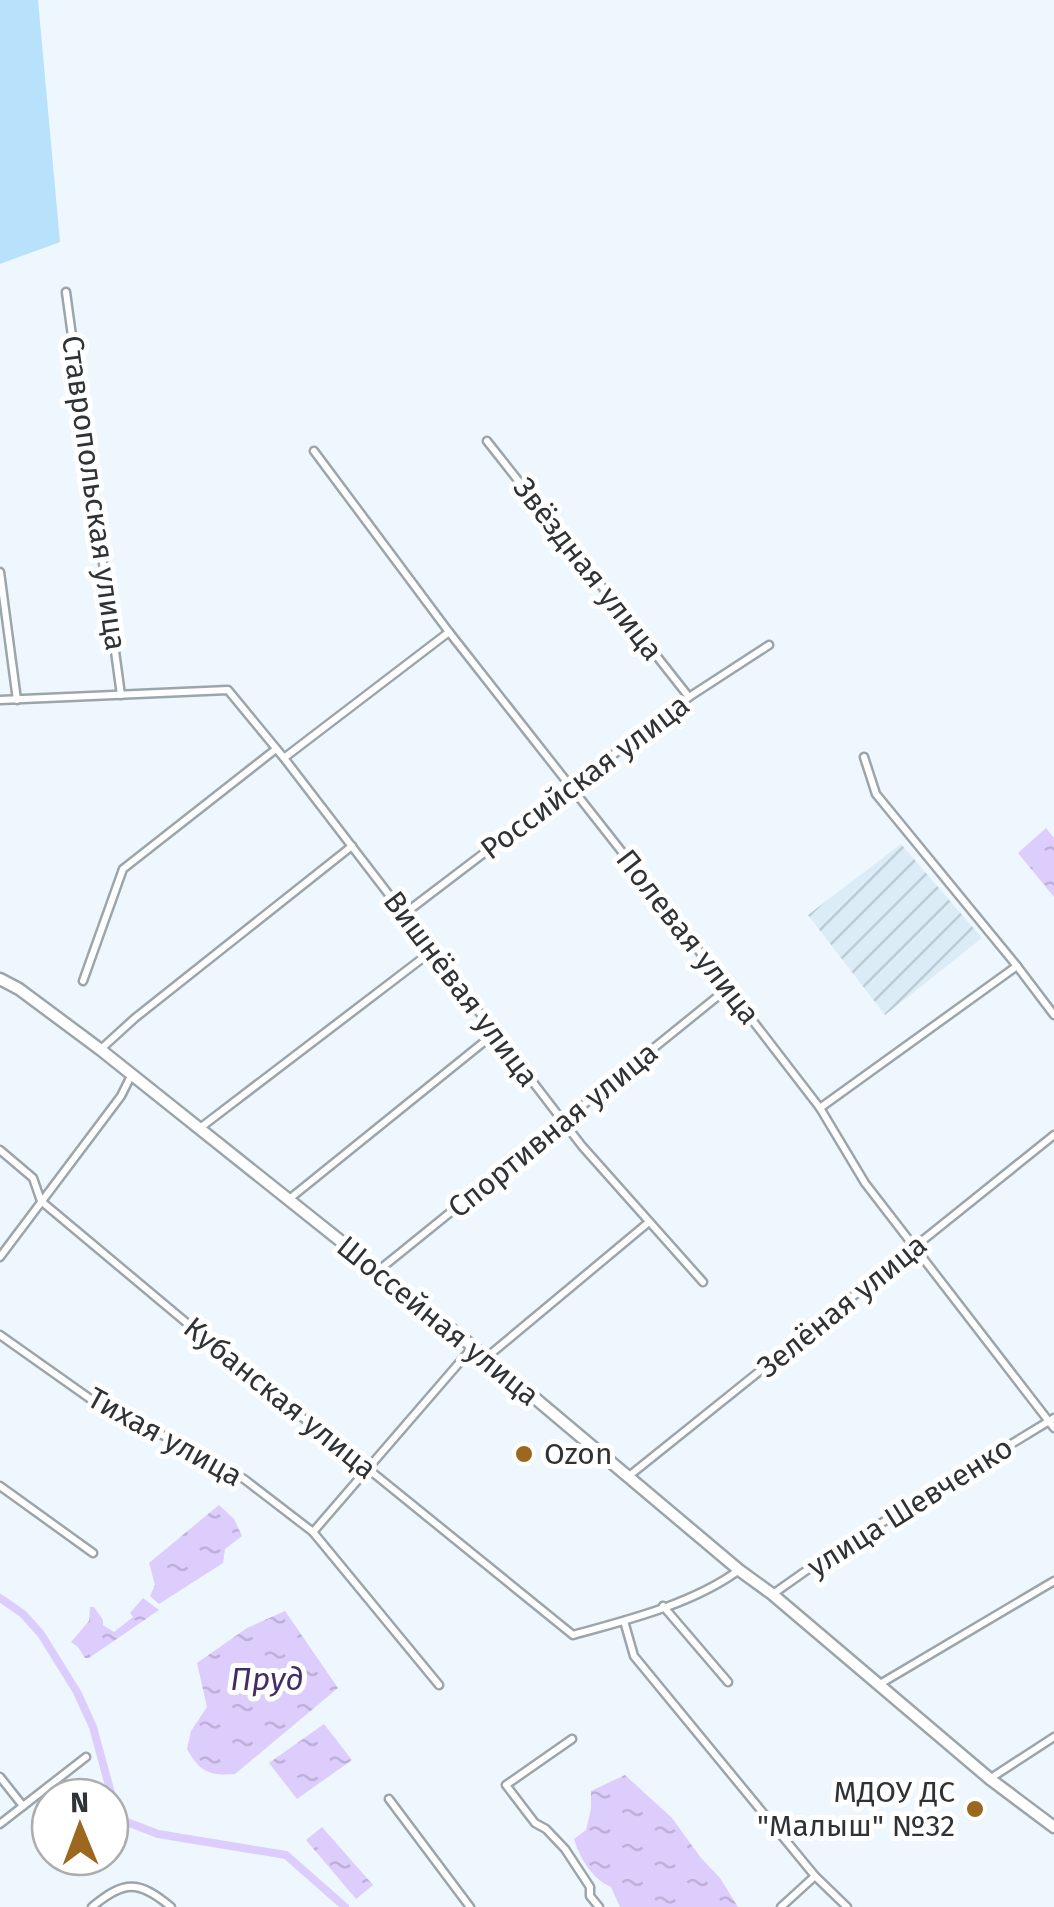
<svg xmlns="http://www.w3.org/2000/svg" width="1054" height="1907" viewBox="0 0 1054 1907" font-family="'Fira Sans',sans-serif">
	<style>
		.industrial { fill: url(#industrial-furrows) }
		.green { fill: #b8e2fb }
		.water { fill: url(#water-ripples) }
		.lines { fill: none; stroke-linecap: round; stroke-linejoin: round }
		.canal { stroke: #ddcdfd; stroke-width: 8 }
		.street-casing { stroke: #9ca5aa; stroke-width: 11 }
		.secondary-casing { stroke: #9ca5aa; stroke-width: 15 }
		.street { stroke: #fff; stroke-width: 6 }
		.secondary { stroke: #fff; stroke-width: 10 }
		.poi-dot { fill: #9c671f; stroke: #fff; stroke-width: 4 }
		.labels { text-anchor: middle; stroke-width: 10; stroke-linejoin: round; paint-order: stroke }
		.street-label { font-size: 30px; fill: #2f3335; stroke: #fff }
		.poi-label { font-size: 30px; fill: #2f3335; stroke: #fff; text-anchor: start }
		.water-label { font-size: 32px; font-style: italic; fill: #442c65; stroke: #fff }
	</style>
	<defs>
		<pattern id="industrial-furrows" width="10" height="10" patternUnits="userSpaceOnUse" patternTransform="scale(2.5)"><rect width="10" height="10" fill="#dbecf6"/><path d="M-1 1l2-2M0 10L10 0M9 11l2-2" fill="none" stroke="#bccbd4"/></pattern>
		<pattern id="water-ripples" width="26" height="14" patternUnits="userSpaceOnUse" patternTransform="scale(2.5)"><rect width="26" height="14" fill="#ddcdfd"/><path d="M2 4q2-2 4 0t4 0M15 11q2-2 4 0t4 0" fill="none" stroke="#beb0d9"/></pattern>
	</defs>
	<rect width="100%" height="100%" fill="#edf7fd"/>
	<polygon class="industrial" points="901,844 982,938 885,1015 808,915"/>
	<polygon class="green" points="0,0 38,0 60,242 0,264"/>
	<g class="water">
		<polygon points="1046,828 1054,838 1054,897 1018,853"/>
		<polygon points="219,1505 234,1519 242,1536 225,1549 223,1563 159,1604 150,1596 155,1585 149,1563"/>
		<polygon points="143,1598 159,1610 89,1658 85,1658 78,1647 71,1642 89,1621 90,1607 94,1607 103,1620 103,1625 114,1632 133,1617 130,1613"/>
		<path d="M285 1611 338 1688 235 1774C209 1776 200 1772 187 1749L191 1731 207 1707 197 1663 247 1628Z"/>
		<polygon points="324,1724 352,1760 297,1799 269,1763"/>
		<path d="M625 1775 672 1818 701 1858 720 1878 738 1907H620L611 1887C592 1879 580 1858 574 1839L586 1830 591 1809V1791Z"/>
		<polygon points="322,1827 373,1885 356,1899 306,1840"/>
	</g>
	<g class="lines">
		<polyline class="canal" points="0,1598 23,1614 41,1634 77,1692 93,1727 115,1808 127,1822 158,1834 286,1855 345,1907"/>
		<g class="street-casing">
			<g id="street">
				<polyline points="66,292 121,695"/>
				<polyline points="487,441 689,697"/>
				<polyline points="314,451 449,632 652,890 820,1108 865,1183 1054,1428"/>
				<polyline points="0,572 17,700"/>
				<polyline points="0,700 228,690 284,758 582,1146 703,1282"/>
				<polyline points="864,757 876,794 1017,966 1054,1015"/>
				<polyline points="284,758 449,632"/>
				<polyline points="404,914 689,697 769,645"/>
				<polyline points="83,981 123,869 276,749"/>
				<polyline points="101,1049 135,1018 352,846"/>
				<polyline points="820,1108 1017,966"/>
				<polyline points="200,1128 432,951"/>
				<path d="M0 1150 33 1178 41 1201 261 1385 367 1468 573 1635C627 1620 693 1604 739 1570"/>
				<polyline points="288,1200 495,1033"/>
				<polyline points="0,1257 121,1096 131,1076"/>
				<polyline points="379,1270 728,988"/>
				<polyline points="0,1335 106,1410 171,1439 244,1479 313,1532 439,1685"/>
				<polyline points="487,1357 649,1222"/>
				<polyline points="629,1476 1054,1135"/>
				<polyline points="0,1486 93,1553"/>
				<polyline points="313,1532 472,1348"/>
				<polyline points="773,1594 824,1558 1054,1418"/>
				<polyline points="663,1606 728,1682"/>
				<polyline points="624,1621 634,1656 815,1876 847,1907"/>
				<polyline points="880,1684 1054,1581"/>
				<polyline points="572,1739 506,1785 535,1823 546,1829 565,1849 590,1887 590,1896 599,1907"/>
				<polyline points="0,1777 23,1806"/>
				<polyline points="991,1778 1054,1737"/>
				<polyline points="389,1799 470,1907"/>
				<polyline points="0,1824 86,1757"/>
				<path d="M92 1907C124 1880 139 1880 171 1907"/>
				<polyline points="781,1907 815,1876"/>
			</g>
		</g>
		<g class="secondary-casing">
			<polyline id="secondary" points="0,979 19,989 101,1050 486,1357 739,1570 772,1594 990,1779 1054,1827"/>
		</g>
		<use href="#street" class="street"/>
		<use href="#secondary" class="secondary"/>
	</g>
	<g class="poi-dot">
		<circle cx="524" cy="1454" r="10"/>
		<circle cx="975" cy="1809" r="10"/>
	</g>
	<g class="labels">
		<g class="street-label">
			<text transform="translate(94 493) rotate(82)" y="10">Ставропольская улица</text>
			<text transform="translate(588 569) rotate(52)" y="10">Звёздная улица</text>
			<text transform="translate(585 777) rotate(-37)" y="10">Российская улица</text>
			<text transform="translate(688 937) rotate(52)" y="10">Полевая улица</text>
			<text transform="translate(461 989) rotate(53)" y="10">Вишнёвая улица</text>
			<text transform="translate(553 1130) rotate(-39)" y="10">Спортивная улица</text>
			<text transform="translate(842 1306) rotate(-39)" y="10">Зелёная улица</text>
			<text transform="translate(438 1321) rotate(39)" y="10">Шоссейная улица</text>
			<text transform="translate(280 1398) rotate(39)" y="10">Кубанская улица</text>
			<text transform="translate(165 1437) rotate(29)" y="10">Тихая улица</text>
			<text transform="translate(910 1507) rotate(-32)" y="10">улица Шевченко</text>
		</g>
		<g class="poi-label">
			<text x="544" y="1464">Ozon</text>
			<text x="955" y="1802" text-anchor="end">МДОУ ДС<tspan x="955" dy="34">"Малыш" №32</tspan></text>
		</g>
		<g class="water-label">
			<text x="267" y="1690">Пруд</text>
		</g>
	</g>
	<g transform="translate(80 1827) rotate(359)"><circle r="48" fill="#ffffff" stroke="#acadae" stroke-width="2.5"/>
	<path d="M0-8L18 38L0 25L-18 38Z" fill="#9c671f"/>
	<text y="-15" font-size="28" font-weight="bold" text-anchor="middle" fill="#2f3335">N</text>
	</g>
</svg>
